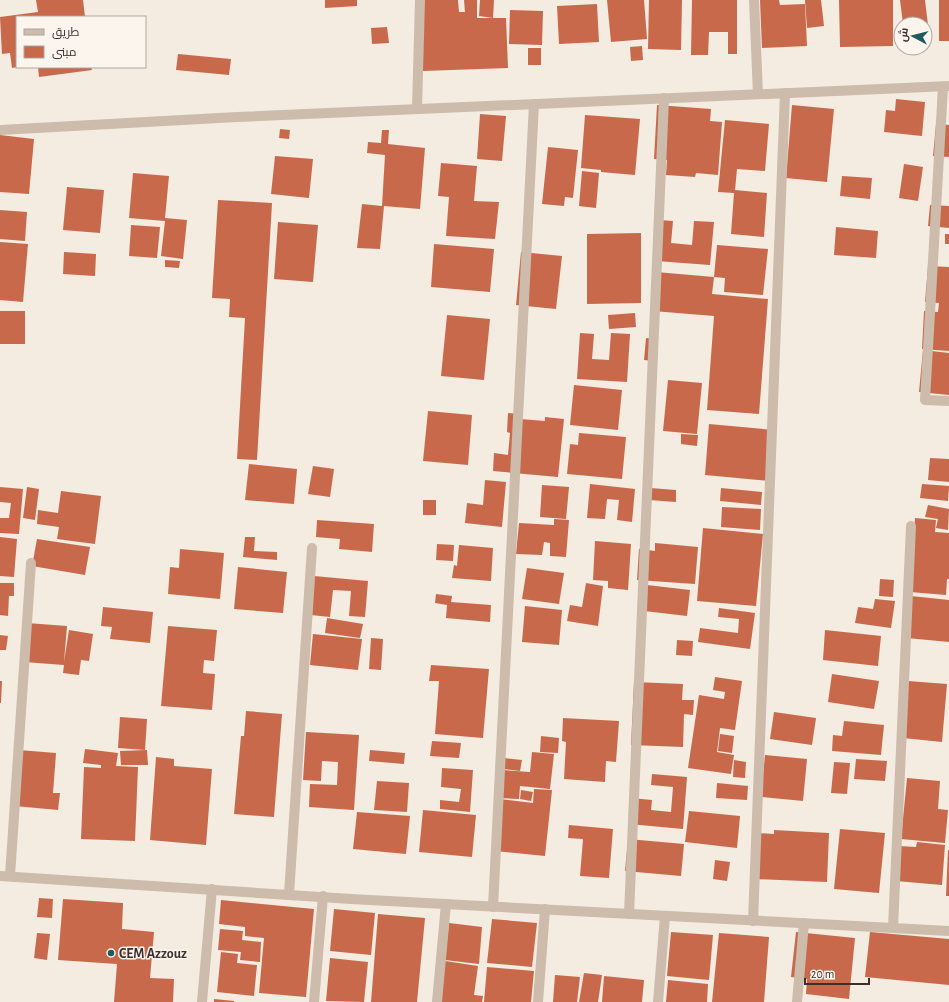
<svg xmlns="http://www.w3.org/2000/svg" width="949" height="1002" viewBox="0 0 949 1002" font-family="'Alegreya Sans',Cairo,sans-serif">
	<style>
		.building { fill: #c8694b }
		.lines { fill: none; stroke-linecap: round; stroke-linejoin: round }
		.minor { stroke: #cdbbac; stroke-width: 10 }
		.tertiary { stroke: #cdbbac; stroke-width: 10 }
		.poi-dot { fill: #1f5a5e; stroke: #fbf5ee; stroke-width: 1.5 }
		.labels { text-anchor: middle; stroke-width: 3; stroke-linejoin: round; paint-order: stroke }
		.poi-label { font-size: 14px; font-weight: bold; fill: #3b302b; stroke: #fbf5ee; text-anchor: start }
	</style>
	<rect width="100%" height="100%" fill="#f4ebe1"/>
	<g class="building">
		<polygon points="36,0 83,0 85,17 17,17 17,67 12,68 10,53 2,54 0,17 38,12"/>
		<polygon points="325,0 357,0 357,6 325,8"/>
		<polygon points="421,0 458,0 459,12 465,12 464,0 477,0 477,18 506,18 508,68 423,71"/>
		<polygon points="480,0 494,0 493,18 479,16"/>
		<polygon points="607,0 644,0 647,39 611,42"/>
		<polygon points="649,0 682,0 681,50 648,49"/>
		<polygon points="692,0 737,0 737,54 728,54 728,32 709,32 708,55 691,55"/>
		<polygon points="760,0 779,0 780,5 805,4 807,46 762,48"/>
		<polygon points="805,0 821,0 824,26 807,28"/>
		<polygon points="839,0 893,0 893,46 840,47"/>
		<polygon points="900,0 925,0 929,34 925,35 925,24 903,24"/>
		<rect x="939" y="0" width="10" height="41"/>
		<polygon points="597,4 599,42 559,44 557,6"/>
		<polygon points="510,10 543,11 542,45 509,44"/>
		<polygon points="387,27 389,43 372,44 371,28"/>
		<polygon points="642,46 643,60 631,61 630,47"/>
		<rect x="528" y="48" width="13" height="17"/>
		<polygon points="178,54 231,59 229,75 176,70"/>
		<polygon points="38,67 91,67 92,70 39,77"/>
		<polygon points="896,99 925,102 922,136 884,132 886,110 895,111"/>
		<polygon points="657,105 711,109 710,121 722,122 718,175 696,173 695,177 666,175 667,160 654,159"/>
		<polygon points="792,105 834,109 827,182 786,178"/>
		<polygon points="480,114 506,116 502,161 477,159"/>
		<polygon points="585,115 640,119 635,175 601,172 601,170 581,168"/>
		<polygon points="725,120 769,124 765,171 737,169 735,190 767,193 764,237 731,234 734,193 718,192"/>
		<polygon points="936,124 949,125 949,157 933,156"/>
		<polygon points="280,129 290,130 289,139 279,138"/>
		<polygon points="382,130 389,130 388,144 425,148 420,209 384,206 380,249 357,248 362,204 382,206 385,155 367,153 368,142 381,143"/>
		<polygon points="0,135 34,139 29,194 0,192"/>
		<polygon points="548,147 578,150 573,198 565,197 564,206 542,204"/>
		<polygon points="275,156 313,159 309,198 271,194"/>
		<polygon points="441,163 477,166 474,201 499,202 495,239 446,236 449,197 438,196"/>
		<polygon points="904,164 923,167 918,201 899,198"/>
		<polygon points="582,171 599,173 596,208 579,206"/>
		<polygon points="133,173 169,176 165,218 187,220 183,259 161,256 165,221 129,218"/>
		<polygon points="842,176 872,178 870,199 840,196"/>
		<polygon points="67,187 104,190 100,233 63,230"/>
		<polygon points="218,200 272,203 257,460 237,459 245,318 229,317 230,299 212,298"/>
		<polygon points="930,205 949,206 949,228 928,226"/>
		<polygon points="0,210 27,212 25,241 0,239"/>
		<polygon points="659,220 673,221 671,243 692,245 694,221 714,222 710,265 656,261"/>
		<polygon points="278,222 318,225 313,282 274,279"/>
		<polygon points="131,225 160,227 157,258 129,256"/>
		<polygon points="836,227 878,231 876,258 834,255"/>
		<polygon points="641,233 641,303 587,304 587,234"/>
		<rect x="945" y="234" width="4" height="10"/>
		<polygon points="0,242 28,244 23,302 0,300"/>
		<polygon points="434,244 494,249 490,292 431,287"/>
		<polygon points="717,245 768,249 763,295 724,292 725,278 714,277"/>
		<polygon points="64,252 96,254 95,276 63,274"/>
		<polygon points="521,252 562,256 556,309 516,305"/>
		<polygon points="165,260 180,261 179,268 165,267"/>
		<polygon points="928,266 949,267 949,351 922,349 924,311 938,312 939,303 925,302"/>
		<polygon points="656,272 714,277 712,294 768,299 759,414 707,410 714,316 653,311"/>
		<rect x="0" y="311" width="25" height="33"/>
		<polygon points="635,313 636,327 609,329 608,315"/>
		<polygon points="447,315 490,319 484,380 441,376"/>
		<polygon points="580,333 594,334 592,359 609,360 611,333 630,334 627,382 577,379"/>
		<polygon points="646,338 656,339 654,361 644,360"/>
		<polygon points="923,350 949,353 949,395 919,392"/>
		<polygon points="668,380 702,383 697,434 663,431"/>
		<polygon points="574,385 622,390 618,430 570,425"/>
		<polygon points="428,411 472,415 468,465 423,461"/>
		<polygon points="508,413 520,414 520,419 545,421 545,417 564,419 558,477 493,471 494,453 508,455 510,433 507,432"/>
		<polygon points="709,424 774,430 770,481 705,475"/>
		<polygon points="579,433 626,437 622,479 567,474 570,444 578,445"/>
		<polygon points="681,434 698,435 697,446 681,444"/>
		<polygon points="930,458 949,459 949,482 928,480"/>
		<polygon points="249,464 297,469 294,504 245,500"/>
		<polygon points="313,466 334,469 330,497 308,494"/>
		<polygon points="485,480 506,482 502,527 465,523 467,503 483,505"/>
		<polygon points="590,484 635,489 632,522 617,520 619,500 607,499 605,519 587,518"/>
		<polygon points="922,484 949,486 948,501 920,498"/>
		<polygon points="542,485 569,487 566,519 540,517"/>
		<polygon points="0,487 23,489 19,534 0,533 0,518 9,518 11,503 0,502"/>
		<polygon points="27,487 39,489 35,520 23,518"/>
		<polygon points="650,488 676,490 676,502 649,500"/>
		<polygon points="721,488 762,492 761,505 720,501"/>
		<polygon points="61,491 101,496 95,544 57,539 59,527 37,524 38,510 58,513"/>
		<rect x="423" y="500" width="13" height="15"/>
		<polygon points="928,505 949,509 948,530 936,528 938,519 925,517"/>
		<polygon points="722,507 761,509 760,530 721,527"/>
		<polygon points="915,518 936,520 935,532 949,533 949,579 947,579 946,595 910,592"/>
		<polygon points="554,519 569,520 566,557 550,556 550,543 544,542 542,555 516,554 519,523 554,525"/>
		<polygon points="317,520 374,524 372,552 339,549 340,539 316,537"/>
		<polygon points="703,528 763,534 756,606 697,601"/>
		<polygon points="0,537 17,539 14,577 0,576"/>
		<polygon points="245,537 255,537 254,551 277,552 277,560 243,557"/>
		<polygon points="37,539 90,547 85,575 32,566"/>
		<polygon points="595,541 631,544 628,590 608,588 608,581 593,580"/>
		<polygon points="655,543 698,547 695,584 637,580 639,549 655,551"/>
		<polygon points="437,544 454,545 453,561 436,560"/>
		<polygon points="459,545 493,548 491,581 452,578 454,565 457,566"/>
		<polygon points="180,549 224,553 220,599 168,594 170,567 179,568"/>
		<polygon points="238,567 287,572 283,613 234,609"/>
		<polygon points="527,568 564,573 559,604 522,599"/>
		<polygon points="314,576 368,581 365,617 349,616 351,591 333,590 330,617 311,615"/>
		<polygon points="880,579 894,580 893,597 879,596"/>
		<polygon points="0,583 14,583 14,596 9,596 8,616 0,615"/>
		<polygon points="586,583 603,586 598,626 567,621 570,605 582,607"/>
		<polygon points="647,585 690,590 687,616 644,611"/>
		<polygon points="436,594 452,596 451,602 491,605 490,622 446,618 447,605 435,603"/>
		<polygon points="911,596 949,600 949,642 907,638"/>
		<polygon points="875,599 895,601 891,628 855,623 858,607 873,609"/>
		<polygon points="525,606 562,610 559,645 522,642"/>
		<polygon points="103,607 153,612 150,643 110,639 112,627 101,626"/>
		<polygon points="719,608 755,613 750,649 698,642 700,628 738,633 739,619 718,617"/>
		<polygon points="327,618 363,624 360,638 325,633"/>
		<polygon points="27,623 67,626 64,662 69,630 93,634 89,661 81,660 79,675 63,673 64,665 24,662"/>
		<polygon points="168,626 217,630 214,661 204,660 203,673 215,674 212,710 161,706"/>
		<polygon points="825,630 881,636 878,666 823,660"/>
		<polygon points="313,634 362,639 358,670 310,665"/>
		<polygon points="0,635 8,636 6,650 0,650"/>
		<polygon points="371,638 383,639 381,670 369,669"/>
		<polygon points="677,640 693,641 692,656 676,655"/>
		<polygon points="431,665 489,669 483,738 435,734 439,681 429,681"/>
		<polygon points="832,674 879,681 874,709 828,702"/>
		<polygon points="715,677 742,681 735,730 720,728 717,752 734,755 731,774 688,768 699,695 724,699 725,692 713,690"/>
		<polygon points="0,681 2,681 1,703 0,703"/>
		<polygon points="908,681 947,684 942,742 903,738"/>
		<polygon points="634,682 683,684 682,700 694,700 693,715 684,714 683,747 631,745"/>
		<polygon points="246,711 282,714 274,817 234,814 241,736 244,736"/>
		<polygon points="774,712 816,718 812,745 770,739"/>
		<polygon points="120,717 147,719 145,750 118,748"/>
		<polygon points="563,718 619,721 616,762 606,761 605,782 564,779 566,742 562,741"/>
		<polygon points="844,721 884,725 881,755 832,751 833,735 842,736"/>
		<polygon points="306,732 359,735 354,810 309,807 310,784 337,785 338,762 322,761 321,781 303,780"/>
		<polygon points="720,734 734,736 732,753 718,751"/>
		<polygon points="541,736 559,738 558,753 540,752"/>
		<polygon points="432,741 461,743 459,758 430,756"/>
		<polygon points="85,749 118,753 116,766 138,767 135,841 81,839 84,767 101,768 101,765 83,763"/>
		<polygon points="19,750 56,753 53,793 60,793 58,810 15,806"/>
		<polygon points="147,750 148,765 121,765 120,751"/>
		<polygon points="370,750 405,753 404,764 369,761"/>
		<polygon points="532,752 554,754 550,789 520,786 519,799 499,798 502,770 530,772"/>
		<polygon points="765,755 807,759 803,801 761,797"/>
		<polygon points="156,757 174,759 174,766 212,769 206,845 150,840"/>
		<polygon points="504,758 522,760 520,771 503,769"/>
		<polygon points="856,759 887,761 885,781 854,779"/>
		<polygon points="734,760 746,762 745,778 733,777"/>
		<polygon points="834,762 850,763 847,794 831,793"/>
		<polygon points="442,768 473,770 470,812 440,809 440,800 459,802 461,789 441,787"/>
		<polygon points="652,774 687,777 683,829 629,824 631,798 652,800 651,810 671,812 673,787 651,785"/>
		<polygon points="907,778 940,781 938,809 948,810 945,843 901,839"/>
		<polygon points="377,781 409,783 407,812 374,810"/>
		<polygon points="717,783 748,786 747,800 716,798"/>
		<polygon points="534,789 552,790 545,856 495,851 500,799 533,803"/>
		<polygon points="521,790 533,792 531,801 520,799"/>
		<polygon points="423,810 476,815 472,857 419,852"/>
		<polygon points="689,811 740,816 737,848 685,842"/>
		<polygon points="357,812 410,816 406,854 353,849"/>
		<polygon points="569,825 613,829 609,878 580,876 583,839 568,838"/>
		<polygon points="840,829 885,833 879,893 834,889"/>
		<polygon points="774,830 829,833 827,882 755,879 757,833 774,834"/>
		<polygon points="628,839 684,844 681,876 625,871"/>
		<polygon points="917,842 945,845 942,885 896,881 899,846 916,847"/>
		<polygon points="948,850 949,850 949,896 946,896"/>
		<polygon points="715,860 730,862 727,881 713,879"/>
		<polygon points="39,898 53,899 52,918 37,917"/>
		<polygon points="63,899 123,903 122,929 154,932 150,978 174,979 173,1002 114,1002 117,964 58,960"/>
		<polygon points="221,900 314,909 306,997 259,993 264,938 245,936 245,927 219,924"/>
		<polygon points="334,909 375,913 371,955 330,951"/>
		<polygon points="378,914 425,918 417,1002 371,1002"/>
		<polygon points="492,919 537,923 532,967 487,963"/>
		<polygon points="449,923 482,927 479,964 445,960"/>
		<polygon points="220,929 243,931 242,940 261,942 260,962 240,960 241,952 218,950"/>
		<polygon points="671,932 713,935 709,980 667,976"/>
		<polygon points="796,932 855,938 849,999 806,994 807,979 791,977"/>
		<polygon points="870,932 949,939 949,985 865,977"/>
		<polygon points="37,933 50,934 47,960 34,958"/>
		<polygon points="719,933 769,937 764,1002 712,1002"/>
		<polygon points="221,952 238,954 237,963 257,965 254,996 217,992"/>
		<polygon points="330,958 368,962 364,1002 326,1001"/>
		<polygon points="445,961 478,966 474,995 483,996 482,1002 439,1002"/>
		<polygon points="487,967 534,971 531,1002 484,1002"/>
		<polygon points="584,973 602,975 598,1002 579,1002"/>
		<polygon points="555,975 580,977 577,1002 553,1002"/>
		<polygon points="604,976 644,980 642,1002 602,1002"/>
		<polygon points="668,980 708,984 707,1002 666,1002"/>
		<polygon points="214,999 234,1001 234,1002 214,1002"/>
	</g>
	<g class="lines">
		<g class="minor">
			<polyline points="754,0 758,94"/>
			<polyline points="943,87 925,400 949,401"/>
			<polyline points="417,109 420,0"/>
			<polyline points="10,876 31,563"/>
			<polyline points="289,894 312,548"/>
			<polyline points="493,907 534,104"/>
			<polyline points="629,914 664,98"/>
			<polyline points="753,921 785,93"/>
			<polyline points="893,928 911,526"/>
			<polyline points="202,1002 212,889"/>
			<polyline points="314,1002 323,896"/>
			<polyline points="437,1002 446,904"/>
			<polyline points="538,1002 545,909"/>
			<polyline points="658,1002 665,916"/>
			<polyline points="797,1002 804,923"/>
		</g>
		<g class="tertiary">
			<polyline points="0,130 237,117 949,86"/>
			<polyline points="0,876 351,899 949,931"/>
		</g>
	</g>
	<circle class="poi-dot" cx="111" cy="953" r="4"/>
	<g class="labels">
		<g class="poi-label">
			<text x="119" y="958">CEM Azzouz</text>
		</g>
	</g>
	<rect x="16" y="16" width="130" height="52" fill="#fbf5ee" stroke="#aea6a0"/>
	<rect x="24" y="29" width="20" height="6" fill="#cdbbac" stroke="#aea6a0"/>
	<text x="52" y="36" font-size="12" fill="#3b302b">طريق</text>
	<rect x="24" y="46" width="20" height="12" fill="#c8694b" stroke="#aea6a0"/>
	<text x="52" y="56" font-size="12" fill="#3b302b">مبنى</text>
	<g transform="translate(913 36) rotate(277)"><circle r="19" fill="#fbf5ee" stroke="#aea6a0"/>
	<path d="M0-3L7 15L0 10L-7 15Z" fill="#1f5a5e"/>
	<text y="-6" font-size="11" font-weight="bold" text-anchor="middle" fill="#3b302b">ش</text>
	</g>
	<path d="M805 978v6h64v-6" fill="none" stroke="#3b302b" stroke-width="2"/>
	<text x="811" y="978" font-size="12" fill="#3b302b" stroke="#fbf5ee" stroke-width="3" paint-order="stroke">20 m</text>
</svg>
